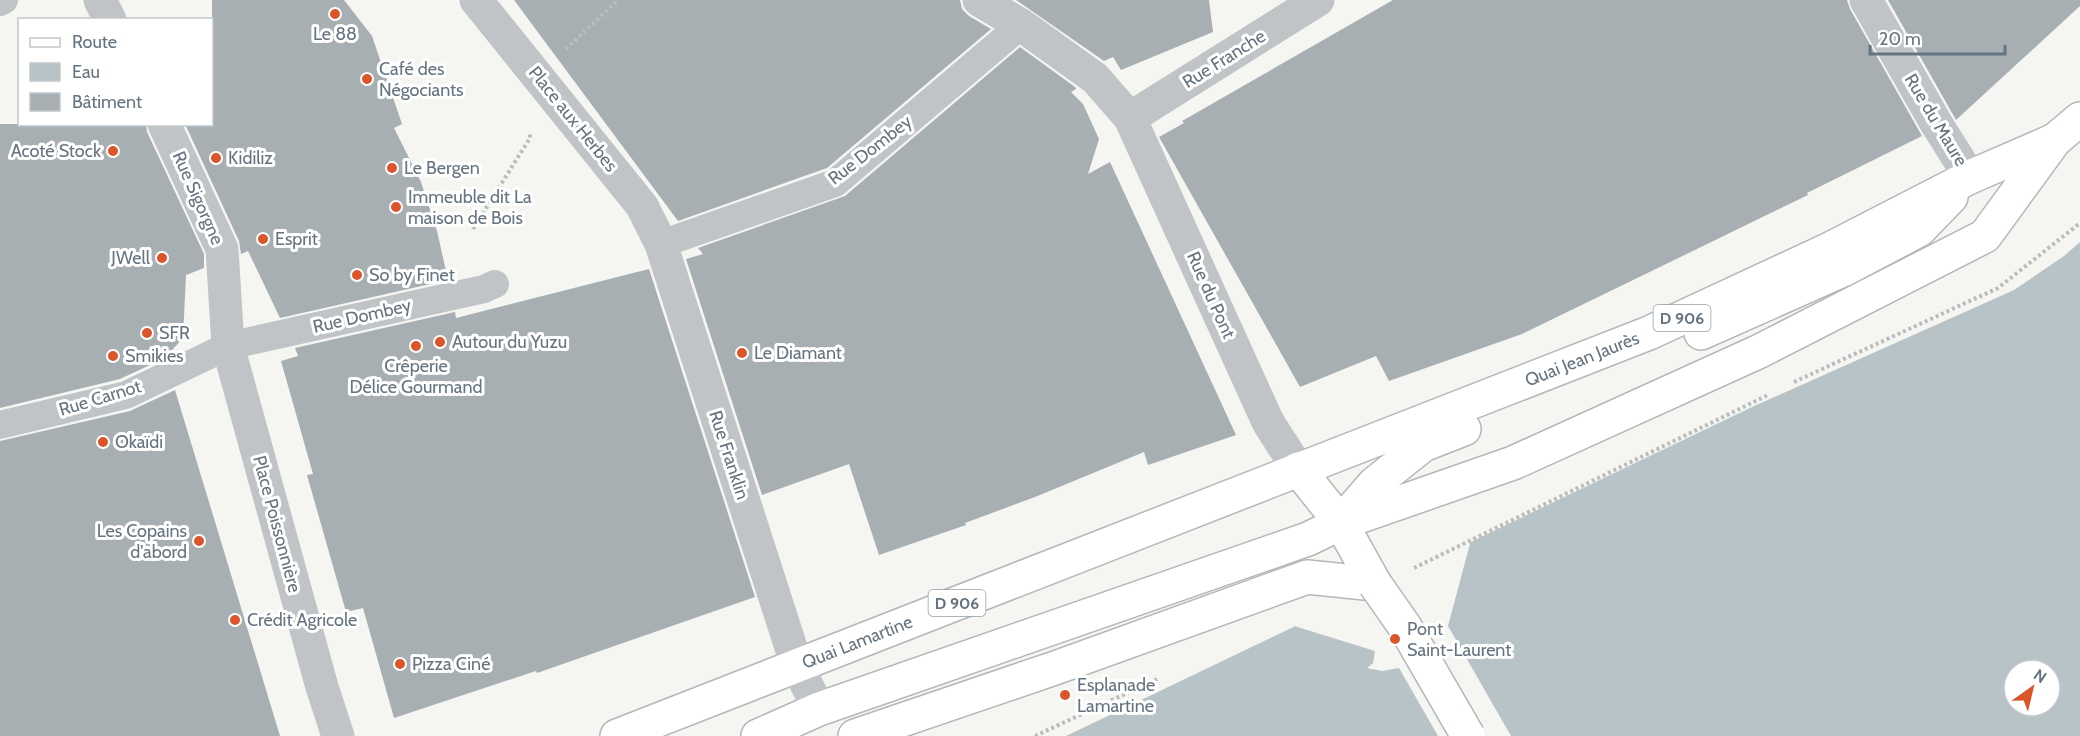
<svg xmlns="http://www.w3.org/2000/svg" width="2080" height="736" viewBox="0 0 2080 736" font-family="Cabin,sans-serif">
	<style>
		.water { fill: #b7c3c7; fill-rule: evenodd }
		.pier { fill: #f5f5f1 }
		.building { fill: #a7afb3 }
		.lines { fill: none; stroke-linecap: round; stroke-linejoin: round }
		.primary-casing { stroke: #b3b7bb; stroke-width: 36 }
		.path { stroke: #babcbe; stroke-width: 4; stroke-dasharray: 3 3; stroke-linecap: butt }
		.pedestrian { stroke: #c0c4c7; stroke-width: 28 }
		.minor { stroke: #c0c4c7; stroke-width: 33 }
		.primary { stroke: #fff; stroke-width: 33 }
		.primary-bridge-casing { stroke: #b3b7bb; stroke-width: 36; stroke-linecap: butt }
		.primary-bridge { stroke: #fff; stroke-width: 33 }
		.poi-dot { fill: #da552b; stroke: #fff; stroke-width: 2 }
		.labels { text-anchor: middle; stroke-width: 6; stroke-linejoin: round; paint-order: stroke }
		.shield { fill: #fff; stroke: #939ea7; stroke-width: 1.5 }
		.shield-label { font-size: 16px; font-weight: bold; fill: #657481 }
		.poi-label { font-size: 18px; fill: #657481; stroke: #fff; text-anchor: start }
		.street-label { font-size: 18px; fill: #657481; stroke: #fff }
	</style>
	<rect width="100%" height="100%" fill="#f5f5f1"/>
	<path class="water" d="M2080 242V736H1066L1752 407 2014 290 2064 256ZM2014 670H2050V706H2014Z"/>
	<polygon class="pier" points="1471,540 1448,626 1511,736 1438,736 1399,668 1382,671 1367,668 1373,663 1375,651 1291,625"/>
	<g class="building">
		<polygon points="212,0 344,0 372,36 402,124 394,128 421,182 437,231 448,280 280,318 248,251 241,254 239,241 185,124 212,124"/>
		<polygon points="514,0 960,0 962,9 969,16 991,29 827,168 678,221"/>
		<polygon points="1016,0 1209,0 1213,32 1121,70 1113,57 1104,61"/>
		<polygon points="1393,0 1847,0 1850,9 1922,136 1807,193 1808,195 1522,334 1389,381 1376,356 1300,387 1159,137 1184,123 1182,121"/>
		<polygon points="1888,0 2080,0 2080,6 1956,120"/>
		<polygon points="1020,47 1075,87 1076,89 1071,92 1083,104 1099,139 1088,174 1110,162 1236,435 1148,465 1144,452 1035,497 965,523 966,525 879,555 849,464 762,495 686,259 703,254 698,248 845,196"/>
		<polygon points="0,124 146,124 147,132 204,254 204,268 186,275 183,338 165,358 120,379 0,408"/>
		<polygon points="649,269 755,597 537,673 536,671 394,718 363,608 346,612 307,475 313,474 281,361 298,356 295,348 455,312 456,318"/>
		<polygon points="175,390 280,736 0,736 0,441 130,411"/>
	</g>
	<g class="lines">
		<g class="primary-casing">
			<g id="primary">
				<polyline points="1701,333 1845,269 1919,230 1951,197"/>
				<polyline points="1298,469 1341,523 1375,584"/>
				<polyline points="1342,521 1374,484 1423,445 1464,429"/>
				<path id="s1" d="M617 736 1649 333 1830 249 1970 177 2055 140"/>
				<polyline points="758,736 819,709 1308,539 1341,523 1513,463 1760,351 1985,236 2055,140 2080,119"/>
				<polyline points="855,736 1055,668 1307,577 1375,584"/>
			</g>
		</g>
		<g class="path">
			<polyline points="566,49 618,0"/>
			<polyline points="473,229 530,138 530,134"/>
			<polyline points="1794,382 1998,288 2080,223"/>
			<polyline points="1414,568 1768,395"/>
			<polyline points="1035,736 1157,679"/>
		</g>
		<g class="pedestrian">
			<polyline points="0,2 4,0"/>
			<polyline points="661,244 835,183 1021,25"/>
			<polyline points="0,425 126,395 228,346 484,289 495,284"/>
		</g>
		<g class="minor">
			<polyline points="100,0 110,20"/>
			<polyline points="476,0 642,206 661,244 797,666 819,709"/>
			<polyline points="979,0 1021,25 1095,78 1130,118 1268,422 1298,469"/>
			<polyline points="1866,0 1936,123 1970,177"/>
			<polyline points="1130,118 1318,0"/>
			<polyline points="164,124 222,249 228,346 322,687 338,736"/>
		</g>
		<use href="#primary" class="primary"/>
		<g class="primary-bridge-casing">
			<polyline id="primary-bridge" points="1375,584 1405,627 1468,736"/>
		</g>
		<use href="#primary-bridge" class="primary-bridge"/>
	</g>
	<g class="poi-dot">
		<circle cx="335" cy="14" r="6"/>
		<circle cx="367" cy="79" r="6"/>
		<circle cx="113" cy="151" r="6"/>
		<circle cx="216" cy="158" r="6"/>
		<circle cx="392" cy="168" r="6"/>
		<circle cx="396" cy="207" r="6"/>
		<circle cx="263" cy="239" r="6"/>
		<circle cx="162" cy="258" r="6"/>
		<circle cx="357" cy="275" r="6"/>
		<circle cx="147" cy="333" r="6"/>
		<circle cx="440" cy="342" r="6"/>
		<circle cx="416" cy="346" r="6"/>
		<circle cx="742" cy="353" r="6"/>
		<circle cx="113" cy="356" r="6"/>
		<circle cx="103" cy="442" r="6"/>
		<circle cx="199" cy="541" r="6"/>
		<circle cx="235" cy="620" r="6"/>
		<circle cx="1395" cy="639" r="6"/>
		<circle cx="400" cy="664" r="6"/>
		<circle cx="1065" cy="695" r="6"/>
	</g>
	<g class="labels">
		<g class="shield">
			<rect x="1653.5" y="305" width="57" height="26" rx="4.5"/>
			<rect x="928.5" y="590" width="57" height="26" rx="4.5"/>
		</g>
		<g class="shield-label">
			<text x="1682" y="324">D 906</text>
			<text x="957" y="609">D 906</text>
		</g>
		<g class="poi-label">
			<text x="335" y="40" text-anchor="middle">Le 88</text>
			<text x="379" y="75">Café des<tspan x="379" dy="21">Négociants</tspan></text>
			<text x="101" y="157" text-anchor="end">Acoté Stock</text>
			<text x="228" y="164">Kidiliz</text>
			<text x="404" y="174">Le Bergen</text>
			<text x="408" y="203">Immeuble dit La<tspan x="408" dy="21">maison de Bois</tspan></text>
			<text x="275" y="245">Esprit</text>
			<text x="150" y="264" text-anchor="end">JWell</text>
			<text x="369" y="281">So by Finet</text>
			<text x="159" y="339">SFR</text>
			<text x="452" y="348">Autour du Yuzu</text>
			<text x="754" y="359">Le Diamant</text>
			<text x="125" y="362">Smikies</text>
			<text x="416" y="372" text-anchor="middle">Crêperie<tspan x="416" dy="21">Délice Gourmand</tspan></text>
			<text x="115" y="448">Okaïdi</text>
			<text x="187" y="537" text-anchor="end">Les Copains<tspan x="187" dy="21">d'abord</tspan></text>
			<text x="247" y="626">Crédit Agricole</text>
			<text x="1407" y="635">Pont<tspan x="1407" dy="21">Saint-Laurent</tspan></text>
			<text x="412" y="670">Pizza Ciné</text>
			<text x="1077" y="691">Esplanade<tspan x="1077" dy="21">Lamartine</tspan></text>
		</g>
		<g class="street-label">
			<text transform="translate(1224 59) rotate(-32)" y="6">Rue Franche</text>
			<text transform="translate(573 119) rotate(51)" y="6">Place aux Herbes</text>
			<text transform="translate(1936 120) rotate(59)" y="6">Rue du Maure</text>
			<text transform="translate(870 150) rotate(-38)" y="6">Rue Dombey</text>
			<text transform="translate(198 198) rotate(66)" y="6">Rue Sigorgne</text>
			<text transform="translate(1211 295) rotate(66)" y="6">Rue du Pont</text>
			<text transform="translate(362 316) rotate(-13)" y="6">Rue Dombey</text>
			<text dy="6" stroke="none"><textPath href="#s1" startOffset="1036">Quai Jean Jaurès</textPath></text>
			<text transform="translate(100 398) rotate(-17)" y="6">Rue Carnot</text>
			<text transform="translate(729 455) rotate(72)" y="6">Rue Franklin</text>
			<text transform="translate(277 524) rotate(75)" y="6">Place Poissonnière</text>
			<text dy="6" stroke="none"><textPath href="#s1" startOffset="258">Quai Lamartine</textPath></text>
		</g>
	</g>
	<rect x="18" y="18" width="195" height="108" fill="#ffffff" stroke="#c1c7cd" stroke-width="1.5"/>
	<rect x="30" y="38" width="30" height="9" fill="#ffffff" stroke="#c1c7cd" stroke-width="1.5"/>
	<text x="72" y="48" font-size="18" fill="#657481">Route</text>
	<rect x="30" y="63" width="30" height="18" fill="#b7c3c7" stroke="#c1c7cd" stroke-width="1.5"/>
	<text x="72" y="78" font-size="18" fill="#657481">Eau</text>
	<rect x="30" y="93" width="30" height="18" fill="#a7afb3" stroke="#c1c7cd" stroke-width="1.5"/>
	<text x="72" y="108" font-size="18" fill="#657481">Bâtiment</text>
	<g transform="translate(2032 688) rotate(34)"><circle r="28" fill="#ffffff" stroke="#c1c7cd" stroke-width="1.5"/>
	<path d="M0-4.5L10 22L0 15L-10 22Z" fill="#da552b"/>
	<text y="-9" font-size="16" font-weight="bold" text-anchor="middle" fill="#657481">N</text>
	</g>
	<path d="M1870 45v9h135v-9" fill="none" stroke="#657481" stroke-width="3"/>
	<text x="1879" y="45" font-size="18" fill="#657481" stroke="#ffffff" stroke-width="4.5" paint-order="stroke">20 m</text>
</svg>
